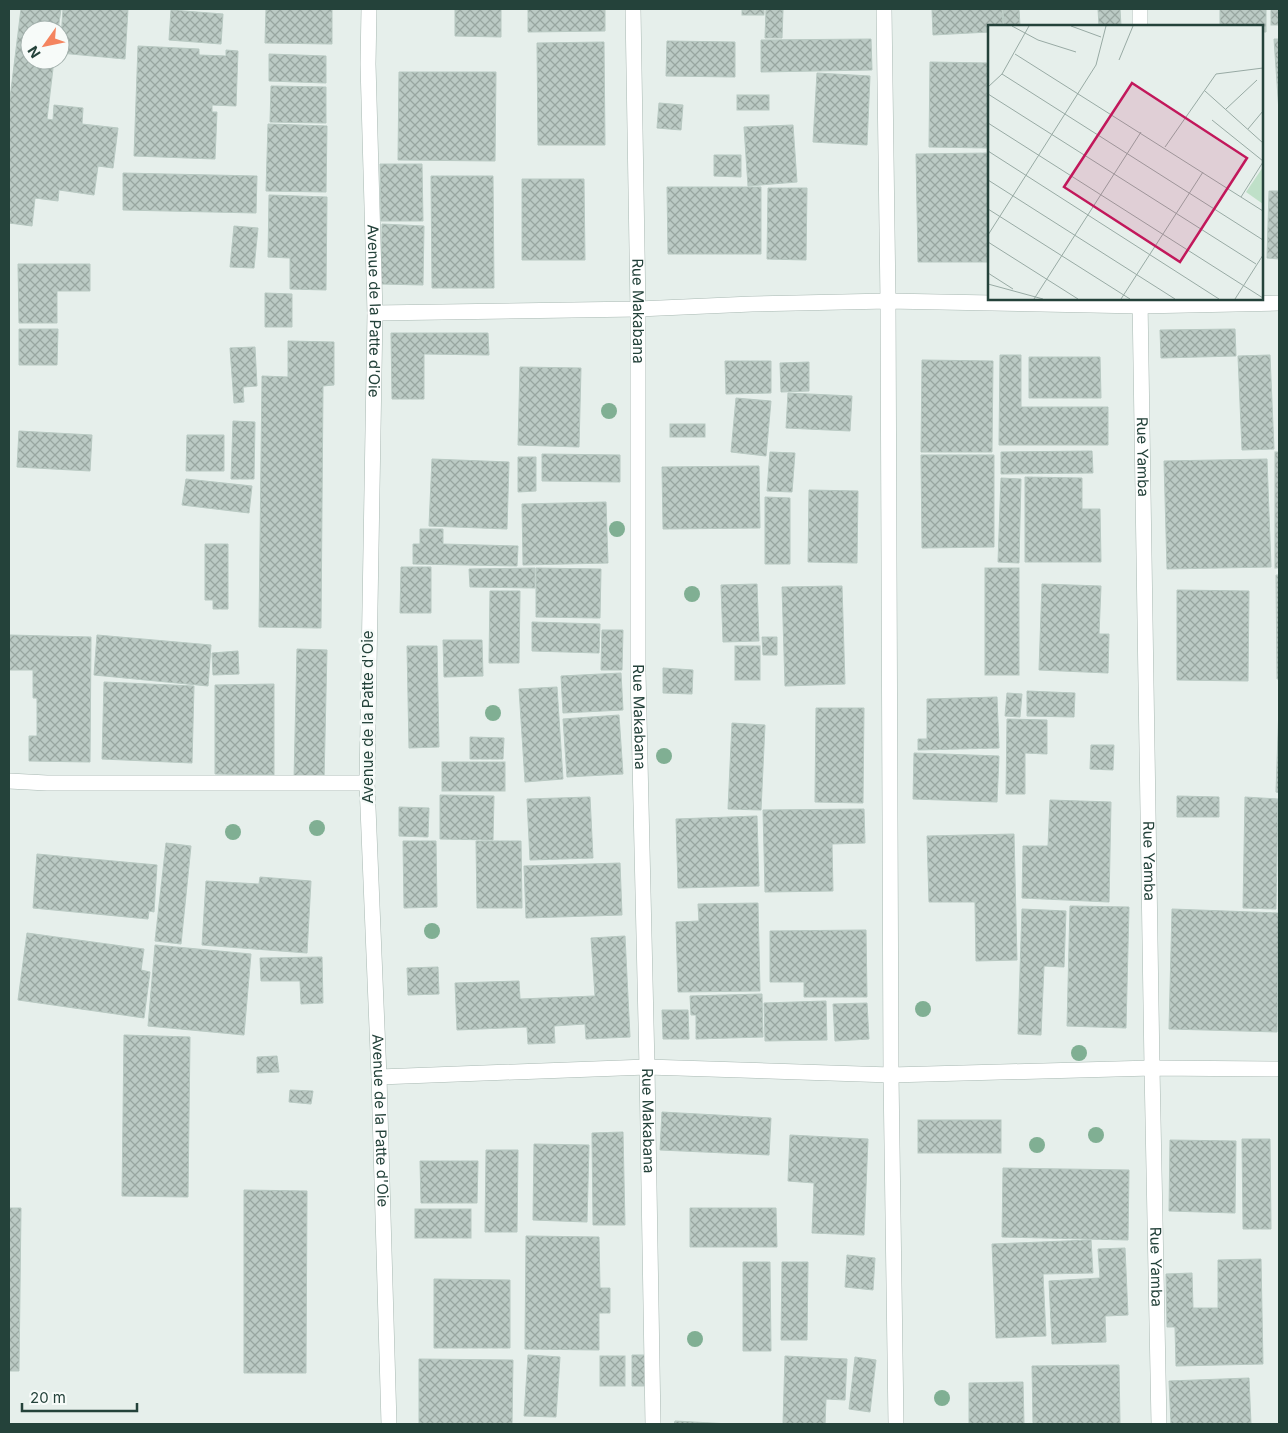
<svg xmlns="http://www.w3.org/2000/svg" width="1288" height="1433" viewBox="0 0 1288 1433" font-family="Inter,sans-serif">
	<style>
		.building { fill: url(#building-cross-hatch); stroke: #b8c9c2 }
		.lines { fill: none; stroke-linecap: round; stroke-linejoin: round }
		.minor-casing { stroke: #a8b8b2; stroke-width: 16 }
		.minor { stroke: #fff; stroke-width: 15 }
		.tree { fill: #80af93 }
		.labels { text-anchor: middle; stroke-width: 5; stroke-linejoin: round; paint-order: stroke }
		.street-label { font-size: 15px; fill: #24423a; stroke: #f7fbf9 }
		.inset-road { fill: none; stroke: #98aaa4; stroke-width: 1 }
		.view { fill: #c2185b; fill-opacity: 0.15; stroke: #c2185b; stroke-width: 2.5 }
		.inset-edge { fill: none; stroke: #24423a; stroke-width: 2.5 }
	</style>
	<defs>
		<pattern id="building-cross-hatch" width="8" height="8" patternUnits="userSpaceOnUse" patternTransform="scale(1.25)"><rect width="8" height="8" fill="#bbcac4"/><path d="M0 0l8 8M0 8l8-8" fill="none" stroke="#98a6a0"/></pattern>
	</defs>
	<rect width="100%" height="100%" fill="#e6efeb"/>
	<g class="building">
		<polygon points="21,9 61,9 58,30 30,30 30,60 54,60 47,119 53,120 54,105 83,108 82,124 118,128 113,168 98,166 94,195 59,190 58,201 35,198 32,226 9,223 11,211 9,211 9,106"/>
		<polygon points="63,9 128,9 125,59 60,53"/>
		<polygon points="266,9 332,9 332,44 265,43"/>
		<polygon points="455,9 501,9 501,37 455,36"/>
		<polygon points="528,9 605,9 605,31 528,32"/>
		<rect x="742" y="9" width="22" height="6"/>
		<polygon points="766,9 783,10 782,38 765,38"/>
		<polygon points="932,9 1002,9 1003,26 989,26 989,32 933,35"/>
		<polygon points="1003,9 1019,9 1020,26 1004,26"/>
		<polygon points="1098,9 1120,9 1121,26 1099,26"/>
		<polygon points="1220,9 1266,9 1266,32 1262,32 1262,26 1220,26"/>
		<rect x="1271" y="9" width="8" height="16"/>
		<polygon points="171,10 223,14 221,44 169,40"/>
		<polygon points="871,39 872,70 761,72 761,40"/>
		<polygon points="1274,39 1279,39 1279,112"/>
		<polygon points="667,41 735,42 735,77 666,76"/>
		<polygon points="604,42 605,145 538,145 537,43"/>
		<polygon points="138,46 199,49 199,55 226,56 226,50 238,51 236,106 212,105 212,112 217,112 215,159 134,156"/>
		<polygon points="269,54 326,56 326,83 269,81"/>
		<polygon points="930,62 989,63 989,148 929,147"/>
		<polygon points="399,72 496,72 495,161 398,160"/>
		<polygon points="817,73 870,76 867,145 813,142"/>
		<polygon points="271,86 326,87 326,123 270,122"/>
		<rect x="737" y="95" width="32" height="15"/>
		<polygon points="659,103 683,105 681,130 657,128"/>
		<polygon points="268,124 327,126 326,192 266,191"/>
		<polygon points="793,125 797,182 748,186 744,127"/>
		<polygon points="989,153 989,262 918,262 916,154"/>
		<polygon points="714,155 741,155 741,177 714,176"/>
		<polygon points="380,164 422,164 423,221 381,221"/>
		<polygon points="123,173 257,176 256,213 123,210"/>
		<polygon points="431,176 493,176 494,288 432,288"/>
		<polygon points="522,179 584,179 585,260 522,260"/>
		<polygon points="667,187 761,187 761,254 668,254"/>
		<polygon points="768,188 807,188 806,260 767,259"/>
		<polygon points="1269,191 1279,191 1279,259 1267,258"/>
		<polygon points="269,195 327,197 326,290 290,289 290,258 268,257"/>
		<polygon points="382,224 424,226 423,285 381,284"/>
		<polygon points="234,226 258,228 254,268 230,267"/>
		<polygon points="18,264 90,264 90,291 57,291 57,323 19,323"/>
		<polygon points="265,293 292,294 292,327 265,327"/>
		<polygon points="19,329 58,329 57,365 19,365"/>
		<polygon points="1235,329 1236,356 1161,358 1160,330"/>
		<polygon points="391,333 488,333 489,355 424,354 424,399 392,399"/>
		<polygon points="288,341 334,342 334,385 323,386 321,628 259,627 262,376 288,377"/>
		<polygon points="255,347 257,386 243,387 244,402 234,403 230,348"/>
		<polygon points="1000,355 1021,355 1021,407 1108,407 1108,445 999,445"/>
		<polygon points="1270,355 1274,449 1242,450 1238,356"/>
		<polygon points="1029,357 1100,357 1101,398 1029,398"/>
		<polygon points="922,360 993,361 992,452 921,452"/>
		<polygon points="725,361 771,361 771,393 726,394"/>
		<polygon points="809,362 809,391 781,392 780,363"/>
		<polygon points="520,367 581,368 579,447 518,445"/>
		<polygon points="788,393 852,396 850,431 786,428"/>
		<polygon points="736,398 771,401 766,456 731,452"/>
		<polygon points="233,421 255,422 254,479 231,479"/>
		<rect x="670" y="424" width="35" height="13"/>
		<polygon points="19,431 92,435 90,471 17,467"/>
		<polygon points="187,435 224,435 224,471 186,471"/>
		<polygon points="1092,451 1093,473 1001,474 1001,452"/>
		<polygon points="770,452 795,453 792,492 767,491"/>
		<rect x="1275" y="452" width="4" height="116"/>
		<polygon points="542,454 620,455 620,482 542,481"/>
		<polygon points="921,455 994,455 994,547 922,548"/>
		<polygon points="518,457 536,457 536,491 518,492"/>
		<polygon points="432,459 509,462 507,529 429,526"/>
		<polygon points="1267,459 1271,567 1167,569 1164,461"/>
		<polygon points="759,466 760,528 663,529 662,467"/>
		<polygon points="1025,477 1082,478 1082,509 1100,509 1101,562 1025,562"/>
		<polygon points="1001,478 1021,479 1019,563 998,562"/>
		<polygon points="186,479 252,486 249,513 182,505"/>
		<polygon points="809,490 858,491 857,563 808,562"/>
		<polygon points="765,497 790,498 790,564 765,564"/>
		<polygon points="606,502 608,563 523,565 522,504"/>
		<polygon points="420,529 443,529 443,544 518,546 517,566 413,564 413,544 420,544"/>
		<polygon points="205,544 228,544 228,609 213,609 213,600 205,600"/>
		<polygon points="401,567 431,567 431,613 400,613"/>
		<polygon points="535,568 535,588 470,587 469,569"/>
		<polygon points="536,568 601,569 600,618 536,617"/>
		<rect x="985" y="568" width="34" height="107"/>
		<polygon points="1276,575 1279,575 1279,679 1277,679"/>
		<polygon points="757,584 759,641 723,642 721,585"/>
		<polygon points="1042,584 1101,586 1099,634 1109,634 1108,673 1039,670"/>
		<polygon points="842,586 845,684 785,686 782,587"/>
		<polygon points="1177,590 1249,591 1248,681 1177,680"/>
		<polygon points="490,591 520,591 519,663 489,663"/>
		<polygon points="532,622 600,624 599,653 532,651"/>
		<polygon points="602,630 623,630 622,670 601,670"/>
		<polygon points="9,635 91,637 90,762 29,761 29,736 37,736 37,698 33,698 33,670 9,670"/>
		<polygon points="97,635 211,645 208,686 94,675"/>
		<polygon points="762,637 777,637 777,655 763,655"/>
		<polygon points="443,640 482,640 483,676 444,677"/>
		<polygon points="407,646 437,646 439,747 409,748"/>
		<rect x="735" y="646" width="25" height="34"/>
		<polygon points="297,649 327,650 324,781 294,780"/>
		<polygon points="238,651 239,674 213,675 212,653"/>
		<polygon points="663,668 693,670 692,694 663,693"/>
		<polygon points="621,673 623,710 563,713 561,676"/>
		<polygon points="104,682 194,686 192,763 102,759"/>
		<polygon points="274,684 274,775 215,774 215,685"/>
		<polygon points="557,687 563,779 525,782 519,689"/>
		<polygon points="1027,691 1075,693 1074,717 1027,716"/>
		<polygon points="1007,693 1022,694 1020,717 1005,716"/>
		<polygon points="997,697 999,748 918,750 918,739 927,739 927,699"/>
		<polygon points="1279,706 1279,793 1276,792"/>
		<polygon points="816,708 864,708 863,803 815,802"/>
		<polygon points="619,715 623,774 567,777 563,719"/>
		<polygon points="1007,719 1047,720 1047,754 1025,753 1025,794 1006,794"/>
		<polygon points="732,723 765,725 761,810 728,809"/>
		<polygon points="470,737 504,738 503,759 470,759"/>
		<polygon points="1091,745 1114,745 1113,770 1090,769"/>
		<polygon points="914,753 999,756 997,802 913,799"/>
		<rect x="442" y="762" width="63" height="29"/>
		<polygon points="440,795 494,796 493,840 440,839"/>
		<polygon points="1177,796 1219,797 1219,817 1177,817"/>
		<polygon points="590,797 593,858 530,860 527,799"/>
		<polygon points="1245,797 1278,799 1276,909 1243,908"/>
		<polygon points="1050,800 1111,802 1109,902 1022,898 1023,846 1048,846"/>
		<polygon points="399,807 429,808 428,837 399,836"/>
		<polygon points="864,809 865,843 832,844 833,891 765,892 763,810"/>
		<polygon points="757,816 759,886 678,888 676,819"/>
		<polygon points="1014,834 1017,960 976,961 975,902 929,902 927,836"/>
		<polygon points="403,841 436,841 437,907 404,908"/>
		<polygon points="476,841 521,841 522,908 477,908"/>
		<polygon points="166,843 191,846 181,944 155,941"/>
		<polygon points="37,854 157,865 154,912 149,911 148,919 33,908"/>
		<polygon points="620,863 622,915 526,918 524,866"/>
		<polygon points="260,877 311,881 307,953 202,945 206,881 259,884"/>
		<polygon points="758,903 760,991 678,992 676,922 699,921 698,904"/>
		<polygon points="1070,906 1129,907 1126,1028 1067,1026"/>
		<polygon points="1022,909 1066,911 1064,967 1044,966 1041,1035 1018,1034"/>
		<polygon points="1172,909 1279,913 1277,1032 1169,1029"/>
		<polygon points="866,930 867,997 804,997 804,982 770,982 770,931"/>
		<polygon points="27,933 144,949 141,970 150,972 144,1018 18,1000"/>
		<polygon points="625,936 630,1037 586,1039 585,1024 554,1026 555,1043 528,1044 527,1027 457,1030 455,983 519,981 520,999 595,996 591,938"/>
		<polygon points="155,945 251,954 244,1035 148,1026"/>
		<polygon points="322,957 323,1003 301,1004 300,981 261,981 260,958"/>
		<polygon points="438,967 439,994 408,995 407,968"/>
		<polygon points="762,994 763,1037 696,1039 696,1015 691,1015 690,996"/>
		<polygon points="826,1001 827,1040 765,1041 764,1003"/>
		<polygon points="867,1003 869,1039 835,1041 833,1004"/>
		<polygon points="662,1010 688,1010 689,1039 663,1039"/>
		<polygon points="124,1035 190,1037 188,1197 122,1196"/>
		<polygon points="277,1056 279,1072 257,1073 257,1057"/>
		<polygon points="290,1090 313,1091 311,1104 289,1102"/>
		<polygon points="662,1112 771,1118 769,1155 660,1150"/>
		<rect x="918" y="1120" width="83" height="33"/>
		<polygon points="623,1132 625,1225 593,1225 592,1133"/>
		<polygon points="790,1135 868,1139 864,1235 812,1233 814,1183 788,1181"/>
		<polygon points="1242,1139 1270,1139 1271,1229 1243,1229"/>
		<polygon points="1170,1140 1236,1141 1235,1213 1169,1211"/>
		<polygon points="534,1144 589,1145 587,1222 533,1220"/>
		<polygon points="486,1150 518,1150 517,1232 485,1232"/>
		<polygon points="420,1161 478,1161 477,1203 421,1203"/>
		<polygon points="1003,1168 1129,1170 1128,1240 1002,1237"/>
		<polygon points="244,1190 307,1191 306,1373 244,1373"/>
		<polygon points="9,1208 21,1208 19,1371 9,1371"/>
		<polygon points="690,1208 776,1208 777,1247 690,1247"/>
		<rect x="415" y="1209" width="56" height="29"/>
		<polygon points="526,1236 599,1237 600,1288 610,1288 610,1313 599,1313 599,1350 525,1349"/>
		<polygon points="1091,1240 1093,1273 1043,1274 1046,1336 996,1338 992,1244"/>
		<polygon points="1125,1248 1128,1315 1105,1316 1106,1342 1052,1344 1049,1281 1100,1278 1098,1249"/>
		<polygon points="847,1255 875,1258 873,1290 845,1287"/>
		<polygon points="1261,1259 1263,1364 1176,1366 1175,1327 1167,1327 1166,1274 1192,1273 1193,1308 1218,1308 1218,1260"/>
		<polygon points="743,1262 770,1262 771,1351 743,1351"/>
		<polygon points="782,1262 808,1262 807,1340 781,1340"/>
		<polygon points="434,1279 510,1280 510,1348 434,1348"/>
		<polygon points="528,1355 560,1357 556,1417 524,1416"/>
		<polygon points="632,1355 645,1355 644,1386 632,1386"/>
		<rect x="600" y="1356" width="25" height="30"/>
		<polygon points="785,1356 847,1359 845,1400 826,1399 825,1424 783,1424"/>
		<polygon points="855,1357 876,1360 870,1412 849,1409"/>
		<polygon points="419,1359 513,1360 512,1424 419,1424"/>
		<polygon points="1119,1365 1120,1424 1033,1424 1032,1366"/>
		<polygon points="1249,1378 1251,1424 1171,1424 1169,1381"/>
		<polygon points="1023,1382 1024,1424 969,1424 969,1383"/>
		<polygon points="675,1421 730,1424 674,1424"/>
	</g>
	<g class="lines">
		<g class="minor-casing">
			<g id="minor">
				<path id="s1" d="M369 9 368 64 375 313 367 783 379 1077 389 1424"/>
				<path id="s2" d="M633 9 638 309V673L647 1067 653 1424"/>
				<polyline points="884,9 888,301 891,1075 896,1424"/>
				<polyline points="1140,9 1140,26"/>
				<path id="s3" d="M1140 299 1152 1068 1159 1424"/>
				<polyline points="375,313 638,309 752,304 888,301 1140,306 1279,303"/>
				<polyline points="9,781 47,783 367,783"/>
				<polyline points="379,1077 647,1067 891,1075 1152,1068 1279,1069"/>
			</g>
		</g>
		<use href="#minor" class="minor"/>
	</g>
	<g class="tree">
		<circle cx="609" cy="411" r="8"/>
		<circle cx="617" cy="529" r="8"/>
		<circle cx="692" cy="594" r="8"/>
		<circle cx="493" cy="713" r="8"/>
		<circle cx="664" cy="756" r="8"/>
		<circle cx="317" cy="828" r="8"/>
		<circle cx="233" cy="832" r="8"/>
		<circle cx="432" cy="931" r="8"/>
		<circle cx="923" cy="1009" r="8"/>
		<circle cx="1079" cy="1053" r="8"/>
		<circle cx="1096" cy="1135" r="8"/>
		<circle cx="1037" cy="1145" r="8"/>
		<circle cx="695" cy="1339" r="8"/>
		<circle cx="942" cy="1398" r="8"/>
	</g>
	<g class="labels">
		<g class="street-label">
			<text dy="5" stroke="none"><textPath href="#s1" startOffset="302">Avenue de la Patte d'Oie</textPath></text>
			<text dy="5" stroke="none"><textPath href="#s2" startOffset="302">Rue Makabana</textPath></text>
			<text dy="5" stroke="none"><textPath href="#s3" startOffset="158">Rue Yamba</textPath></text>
			<text transform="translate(368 717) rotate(-90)" y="5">Avenue de la Patte d'Oie</text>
			<text dy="5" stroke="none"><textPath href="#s2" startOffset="708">Rue Makabana</textPath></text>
			<text dy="5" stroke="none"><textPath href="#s3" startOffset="562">Rue Yamba</textPath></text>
			<text dy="5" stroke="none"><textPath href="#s1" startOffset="1112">Avenue de la Patte d'Oie</textPath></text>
			<text dy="5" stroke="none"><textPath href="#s2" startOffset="1112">Rue Makabana</textPath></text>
			<text dy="5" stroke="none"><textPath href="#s3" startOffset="968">Rue Yamba</textPath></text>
		</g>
	</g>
	<g transform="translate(988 25)">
		<rect width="275" height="275" fill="#e6efeb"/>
		<path d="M275 142V179L258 167Z" fill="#bfe0c8"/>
		<path class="inset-road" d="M24 1 50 15 88 27M83 1 113 12M27 29 275 186M131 35 145 1M14 49 275 215M0 62 14 49 41 1M217 66 275 118M0 69 268 239M238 84 269 55M224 95 275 136M0 98 275 273M260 104 275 86M177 122 228 49 275 43M0 126 231 274M0 155 187 274M253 172 275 137M0 184 142 274M0 210 108 40 118 1M0 217 90 274M0 248 25 264M0 259 55 274M46 274 153 107M133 274 215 147M247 274 275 230"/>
		<path class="view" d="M144 58 259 133 192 237 76 162Z"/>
		<rect width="275" height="275" class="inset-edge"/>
	</g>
	<rect width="1288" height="1433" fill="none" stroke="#24423a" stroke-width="20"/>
	<g transform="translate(45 45) rotate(237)"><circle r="24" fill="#f7fbf9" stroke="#a3b1ad"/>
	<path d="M0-4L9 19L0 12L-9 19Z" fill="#f4845f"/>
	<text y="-8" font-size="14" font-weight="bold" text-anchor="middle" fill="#24423a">N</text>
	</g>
	<path d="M22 1403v8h115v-8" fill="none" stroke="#24423a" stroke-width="2.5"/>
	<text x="30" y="1403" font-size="15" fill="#24423a" stroke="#f7fbf9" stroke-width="4" paint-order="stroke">20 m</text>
</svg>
